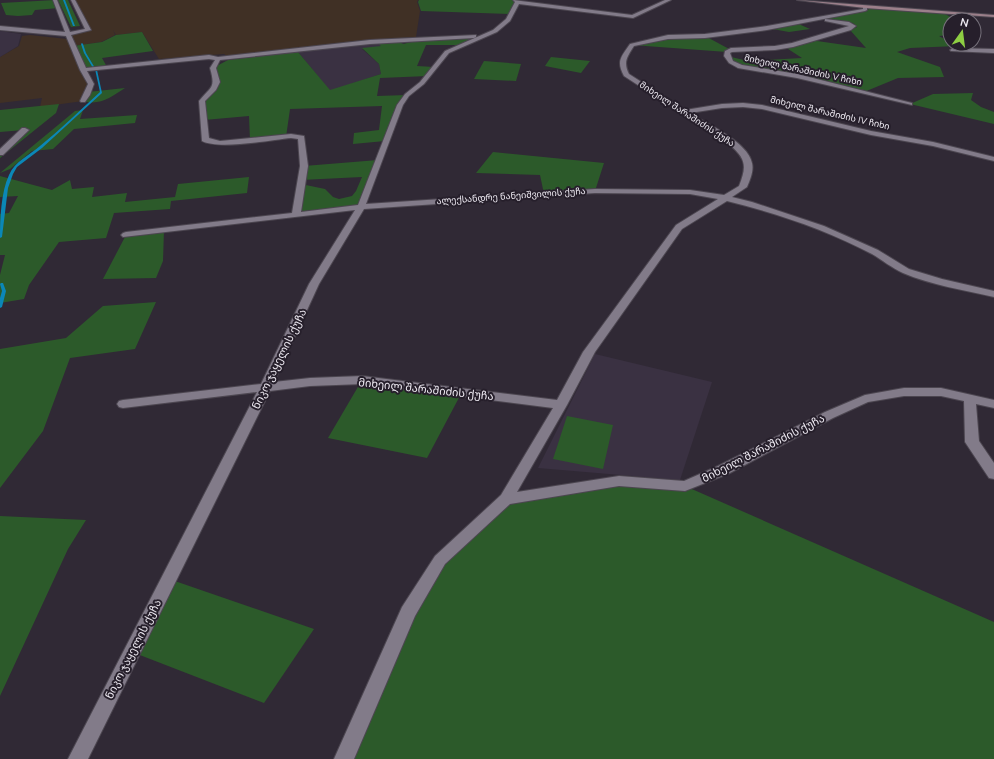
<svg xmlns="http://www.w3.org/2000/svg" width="994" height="759" viewBox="0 0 994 759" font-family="Mulish,'Noto Sans Georgian',sans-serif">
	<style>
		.industrial { fill: #403025 }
		.built { fill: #3a3142 }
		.green { fill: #2c5a2a }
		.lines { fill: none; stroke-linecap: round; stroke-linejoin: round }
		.stream { fill: #0b87b7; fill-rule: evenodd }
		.street-casing { stroke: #4c4650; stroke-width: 2 }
		.secondary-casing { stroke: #4c4650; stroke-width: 2 }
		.street { fill: #827b89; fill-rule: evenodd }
		.secondary { fill: #9b7f8a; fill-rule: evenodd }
		.labels { text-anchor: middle; stroke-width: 4; stroke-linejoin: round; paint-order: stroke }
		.far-street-label { font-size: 9px; fill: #efebf3; stroke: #261f2b }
		.street-label { font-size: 11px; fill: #efebf3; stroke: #261f2b }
	</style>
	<rect width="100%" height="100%" fill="#302935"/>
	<g class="industrial">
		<polygon points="74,0 418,0 417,2 420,11 416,37 356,41 227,56 224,54 159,59 142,32 116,35 113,30 115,35 101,42 74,46 69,34 88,31"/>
		<polygon points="30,35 67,39 91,84 83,101 40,107 42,98 0,103 0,57 19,46 22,36"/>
	</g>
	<g class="built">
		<polygon points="0,31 21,34 18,46 0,57"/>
		<polygon points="420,39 402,44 362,49 379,64 381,74 330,91 298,52 398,40"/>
		<polygon points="595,354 712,382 680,480 538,468"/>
	</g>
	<g class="green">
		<polygon points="55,0 59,8 35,10 32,15 18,16 6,15 1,3"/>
		<polygon points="58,0 68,0 80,26 71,27"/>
		<polygon points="419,0 515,0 517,2 512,14 421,11 418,2"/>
		<polygon points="870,8 945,14 956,20 950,20 950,35 939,36 950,42 950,44 957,46 910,48 897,52 940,67 944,77 898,78 864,92 797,76 756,70 731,62 727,56 748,61 802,58 785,47 810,40 866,48 850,30 857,27 853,23 821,19 868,10"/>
		<polygon points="794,22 810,29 789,32 767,28"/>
		<polygon points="142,32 153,51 102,58 107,67 83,70 73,46 102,42 116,35"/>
		<polygon points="485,36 459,45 426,45 417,66 434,67 428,76 380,78 377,96 407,95 385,141 353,144 354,133 379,130 382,106 290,109 286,137 250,140 249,116 204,120 202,101 214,89 213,68 228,60 298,52 330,90 381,74 379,64 362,48 381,46 378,43 398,41 403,44 420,40 418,37"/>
		<polygon points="705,36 731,50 727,52 632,45 647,41"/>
		<polygon points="551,57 590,61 581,73 545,66"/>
		<polygon points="484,61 521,64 516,81 474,79"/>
		<path d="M125 88C111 97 100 106 83 101L88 92Z"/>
		<polygon points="973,93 971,100 981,107 994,112 994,124 910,104 933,94"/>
		<polygon points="59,104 56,113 0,158 0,153 24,130 0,132 0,110"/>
		<polygon points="83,110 80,119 137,115 135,123 74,129 53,149 32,151 10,169 0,173 75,111"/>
		<polygon points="493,152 604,163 595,191 544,194 540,175 476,173"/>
		<polygon points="378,160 361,207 296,214 301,184 325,189 333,197 339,199 352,196 356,191 362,177 301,180 304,166"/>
		<polygon points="0,176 52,190 70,180 72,189 94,187 92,197 127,193 125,202 175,197 178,184 249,177 247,193 171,201 170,209 114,213 106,238 59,242 29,285 24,299 0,303 0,275 5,255 0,255 0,214 9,213 18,196 0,197"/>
		<polygon points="164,230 163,261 156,278 103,279 126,235"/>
		<polygon points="156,302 135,349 70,358 43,431 0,488 0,349 66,338 103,306"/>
		<polygon points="362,380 462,392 427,458 328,438"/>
		<polygon points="567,416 613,425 603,469 553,459"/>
		<polygon points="619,481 685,486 994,622 994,759 344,759 440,560 509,493"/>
		<polygon points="0,516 86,520 68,549 0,696"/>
		<polygon points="169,579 314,629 264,703 132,652"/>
	</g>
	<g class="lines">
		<g class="stream">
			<polygon points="63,0 65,0 75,26 73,26"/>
			<polygon points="82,43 83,44 86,53 95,68 93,68 84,53 81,44"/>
			<path d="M95 69 97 70 102 93 42 148 17 167 13 174 8 188 2 237 0 238C0 219 1 192 9 175 15 161 30 155 40 146 61 129 80 110 100 92Z"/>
			<polygon points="1,283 3,283 6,291 2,307 0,308 0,298 2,291 0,284"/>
		</g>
		<g class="street-casing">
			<g id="street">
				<path d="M53 0H57L70 32 85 29 71 0H75L91 30 71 35 86 68 209 55 218 57 370 40 476 35V37L474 38 370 44 220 60 216 68 220 82 216 90 205 101 209 138 220 141 291 134 304 136 308 166 301 212 358 205 397 105 405 94 420 82 445 51 493 30 506 19 515 2 513 0 632 15 665 0H671L633 18 519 4 510 21 497 32 449 53 424 84 409 96 403 105 366 204 595 189 690 190 724 195 739 186C747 166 746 159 730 145L624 76C616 61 621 57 630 44L668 35 705 34 767 26 863 9V6H867V10L865 11 767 30 705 38 668 39 634 46C627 57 623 62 629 74L685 110 722 104 743 103 762 105 871 131 933 142 994 157V161L933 146 871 135 762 109 743 107 722 108 690 113C707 124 748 142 752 163 754 171 750 180 747 187L732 197 752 202 824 226 878 250 909 269 942 279 994 291V297C964 290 931 285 903 273 892 268 882 260 872 254 827 230 776 213 727 201L682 229 595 352 567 405 517 492 619 476 684 481 718 466 825 412 865 395 904 388H941L994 400V408L976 404 979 441 994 463V479L989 478 965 442 964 401 941 396H904L868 402 833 418 728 474 685 491 619 486 510 504 445 564 415 616 354 759H334L402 607 435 556 501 495 553 408 362 384 310 386 270 391 88 759H68L257 392 123 408 119 407 117 404 119 401 123 400 261 384 309 284 355 210 123 237 121 235 123 233 126 232 292 213 300 166 298 139 291 138C271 140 218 150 202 141L199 101C211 86 216 89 210 68L215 60 209 59 87 71 94 84 90 95 85 102H81L80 101 88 84 80 70 66 36 0 30V26L65 32ZM595 193 690 194 718 199 676 225 583 352 557 400 362 376 310 378 274 382 319 284 364 209Z"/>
				<polygon points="825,19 849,22 856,26 851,30 793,47 775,50 732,52 730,53 733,61 742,65 797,74 912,103 912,105 797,78 738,68 729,63 724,56 725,51 731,48 775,46 792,43 849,26 825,21"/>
				<polygon points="953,48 994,49 994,53 951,51 950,50"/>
				<polygon points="22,128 25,128 29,130 3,155 0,155 0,149"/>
			</g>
		</g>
		<g class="secondary-casing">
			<polygon id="secondary" points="797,0 994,15 994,17 865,8"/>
		</g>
		<use href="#street" class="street"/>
		<use href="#secondary" class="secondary"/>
	</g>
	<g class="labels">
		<g class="far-street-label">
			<text transform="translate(803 70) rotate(12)" y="3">მიხეილ შარაშიძის V ჩიხი</text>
			<text transform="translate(830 113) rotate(13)" y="3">მიხეილ შარაშიძის IV ჩიხი</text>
			<text transform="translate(687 114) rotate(33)" y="3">მიხეილ შარაშიძის ქუჩა</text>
			<text transform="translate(511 196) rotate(-4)" y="3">ალექსანდრე ნანეიშვილის ქუჩა</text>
		</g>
		<g class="street-label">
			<text transform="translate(279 359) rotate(-64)" y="4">ნიკო ჯაყელის ქუჩა</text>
			<text transform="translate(426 389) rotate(6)" y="4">მიხეილ შარაშიძის ქუჩა</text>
			<text transform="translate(763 448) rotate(-27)" y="4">მიხეილ შარაშიძის ქუჩა</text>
			<text transform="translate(133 649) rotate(-63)" y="4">ნიკო ჯაყელის ქუჩა</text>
		</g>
	</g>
	<g transform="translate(962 32) rotate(14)"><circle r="19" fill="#261f2b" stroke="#76717b"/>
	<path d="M0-3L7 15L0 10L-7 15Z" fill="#8ece43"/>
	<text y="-6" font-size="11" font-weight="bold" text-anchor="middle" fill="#efebf3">N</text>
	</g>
</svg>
